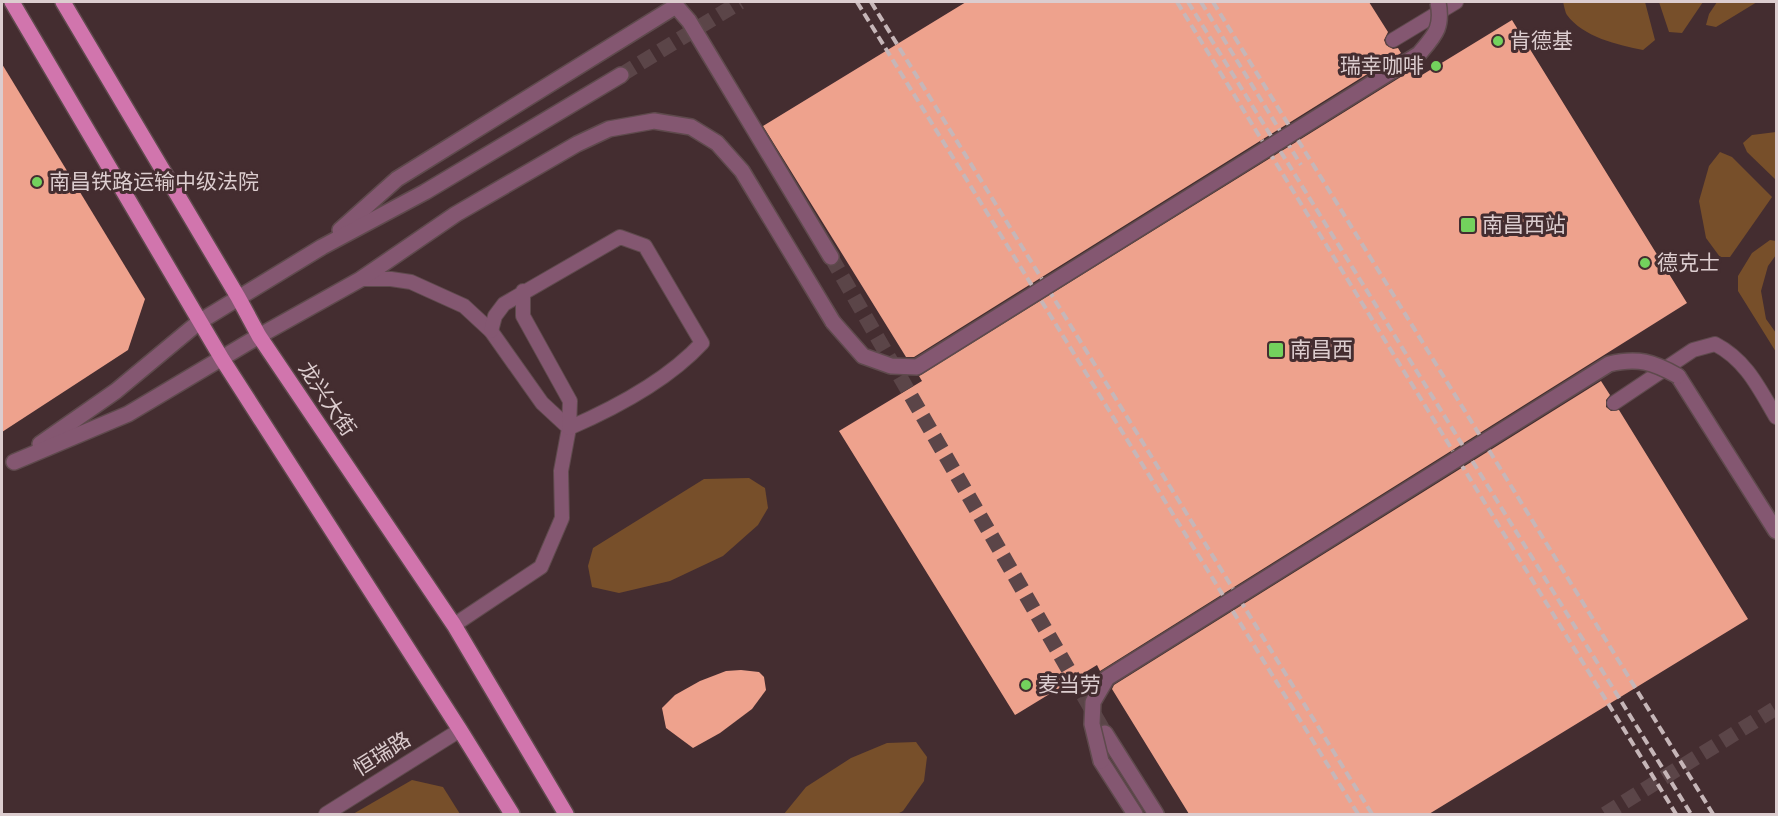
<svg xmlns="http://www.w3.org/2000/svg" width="1778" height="816" viewBox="0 0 1778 816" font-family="'Archivo Narrow','Noto Sans SC',sans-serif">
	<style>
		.green { fill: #774f2a }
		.building { fill: #eea28d }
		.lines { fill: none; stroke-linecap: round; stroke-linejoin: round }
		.tertiary-tunnel { stroke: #5b4548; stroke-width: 15; stroke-dasharray: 15 8; stroke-linecap: butt }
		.minor-casing { stroke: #5f4a4d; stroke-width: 16 }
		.tertiary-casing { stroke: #5f4a4d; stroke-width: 18 }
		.primary-casing { stroke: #5f4a4d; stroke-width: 18 }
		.minor { stroke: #845771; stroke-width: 14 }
		.tertiary { stroke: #845771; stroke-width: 15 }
		.primary { stroke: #d175ad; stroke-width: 15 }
		.rail { stroke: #c6b6b8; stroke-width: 4; stroke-dasharray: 9 4.5; stroke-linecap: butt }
		.tertiary-bridge-casing { stroke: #5f4a4d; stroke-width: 18; stroke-linecap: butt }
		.tertiary-bridge { stroke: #845771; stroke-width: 15 }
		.poi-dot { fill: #73d25d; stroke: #442d30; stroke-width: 2 }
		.labels { text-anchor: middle; stroke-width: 6; stroke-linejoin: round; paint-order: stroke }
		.poi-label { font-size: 21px; fill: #dccdcf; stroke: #442d30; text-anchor: start }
		.street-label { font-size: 21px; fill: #dccdcf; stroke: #442d30 }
	</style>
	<rect width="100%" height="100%" fill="#442d30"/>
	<g class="green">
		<path d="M1563 2H1645L1655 40 1643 50C1618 45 1583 37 1567 15 1565 12 1564 5 1563 2Z"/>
		<polygon points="1659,2 1703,2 1682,33 1669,32"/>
		<polygon points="1717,2 1757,2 1716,27 1706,25 1709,14"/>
		<polygon points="1776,132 1776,180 1747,152 1743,143 1752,135"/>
		<polygon points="1720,152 1732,157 1772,197 1730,257 1720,257 1706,238 1699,201 1709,166"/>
		<polygon points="1770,240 1776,241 1776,255 1768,266 1761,291 1766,319 1776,333 1776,352 1738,291 1738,276 1752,253"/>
		<polygon points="749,478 765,488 768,508 758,525 723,556 670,581 619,593 592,587 588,566 593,548 704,479"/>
		<polygon points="916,742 927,757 924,781 903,811 897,814 784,814 806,787 851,758 887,743"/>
		<polygon points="412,780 443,787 460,814 353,814"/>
	</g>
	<g class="building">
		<polygon points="966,2 1369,2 1388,32 1384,40 1386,45 1393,49 1398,48 1401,53 914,357 906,357 763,126"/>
		<polygon points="1512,20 1687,303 1100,671 1097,665 1015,715 839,431 922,381 919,376 1412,70 1417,78"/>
		<polygon points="2,64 145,299 128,350 2,432"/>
		<polygon points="1601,381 1610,395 1606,400 1606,407 1611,411 1619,410 1748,619 1429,814 1189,814 1112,689 1114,685"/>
		<polygon points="741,670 759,672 764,677 766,690 752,709 720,733 693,748 666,728 662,708 675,695 700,681 726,671"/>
	</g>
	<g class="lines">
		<g class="tertiary-tunnel">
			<polyline points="621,75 740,2"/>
			<polyline points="831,257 1105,733"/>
			<polyline points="1605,814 1776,708"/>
		</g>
		<g class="minor-casing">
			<g id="minor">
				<polyline points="1393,40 1456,2"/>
				<polyline points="361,279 391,279 411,282 464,306 491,331 542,403 569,428 561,471 562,518 541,567 454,625"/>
				<path d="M491 331 495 316 504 304 620 237 645 246 702 343C667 381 615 408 569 428L570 401 523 316V291"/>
				<path d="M1614 403 1693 350 1715 344C1746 360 1759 388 1776 417"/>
				<polyline points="326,814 460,730"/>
			</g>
		</g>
		<g class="tertiary-casing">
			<g id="tertiary">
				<polyline points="340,230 397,179 676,6 689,21 831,257"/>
				<polyline points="1678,376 1776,531"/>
				<polyline points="40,444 116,391 199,322 322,247 425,192 621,75"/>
				<polyline points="14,462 128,414 259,336 361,279 456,214 577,144 609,129 654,121 691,127 717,143 742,171 833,322"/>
				<polyline points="1105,733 1156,814"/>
				<polyline points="1101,761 1135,814"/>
			</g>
		</g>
		<g class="primary-casing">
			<g id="primary">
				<polyline points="12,2 222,359 460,730 512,814"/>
				<polyline points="63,2 238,297 259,336 454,625 566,814"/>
			</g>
		</g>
		<use href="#minor" class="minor"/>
		<use href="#tertiary" class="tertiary"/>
		<use href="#primary" class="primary"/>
		<g class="rail">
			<polyline points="857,2 1358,814"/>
			<polyline points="871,2 1372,814"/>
			<polyline points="1177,2 1676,814"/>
			<polyline points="1188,2 1691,814"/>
			<polyline points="1201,2 1301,165"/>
			<polyline points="1213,2 1713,814"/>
		</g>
		<g class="tertiary-bridge-casing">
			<g id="tertiary-bridge">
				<path d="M833 322 863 356 891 366 917 367 1419 54C1435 35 1443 28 1438 2"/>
				<path d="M1101 761 1092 724 1093 702 1107 678 1609 364C1638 357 1653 362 1678 376"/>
			</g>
		</g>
		<use href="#tertiary-bridge" class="tertiary-bridge"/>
	</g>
	<g class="poi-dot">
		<circle cx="1498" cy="41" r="6"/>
		<circle cx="1436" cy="66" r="6"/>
		<circle cx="37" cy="182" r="6"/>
		<rect x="1460" y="217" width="16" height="16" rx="3"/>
		<circle cx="1645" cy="263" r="6"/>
		<rect x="1268" y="342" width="16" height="16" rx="3"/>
		<circle cx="1026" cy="685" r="6"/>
	</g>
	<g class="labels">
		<g class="poi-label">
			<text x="1510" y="48">肯德基</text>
			<text x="1424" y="73" text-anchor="end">瑞幸咖啡</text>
			<text x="49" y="189">南昌铁路运输中级法院</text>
			<text x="1482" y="232">南昌西站</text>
			<text x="1657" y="270">德克士</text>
			<text x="1290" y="357">南昌西</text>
			<text x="1038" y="692">麦当劳</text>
		</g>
		<g class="street-label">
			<text transform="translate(327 399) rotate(56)" y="7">龙兴大街</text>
			<text transform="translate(382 754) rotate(-32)" y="7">恒瑞路</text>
		</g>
	</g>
	<rect width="1778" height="816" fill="none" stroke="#dccdcf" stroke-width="6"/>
</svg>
